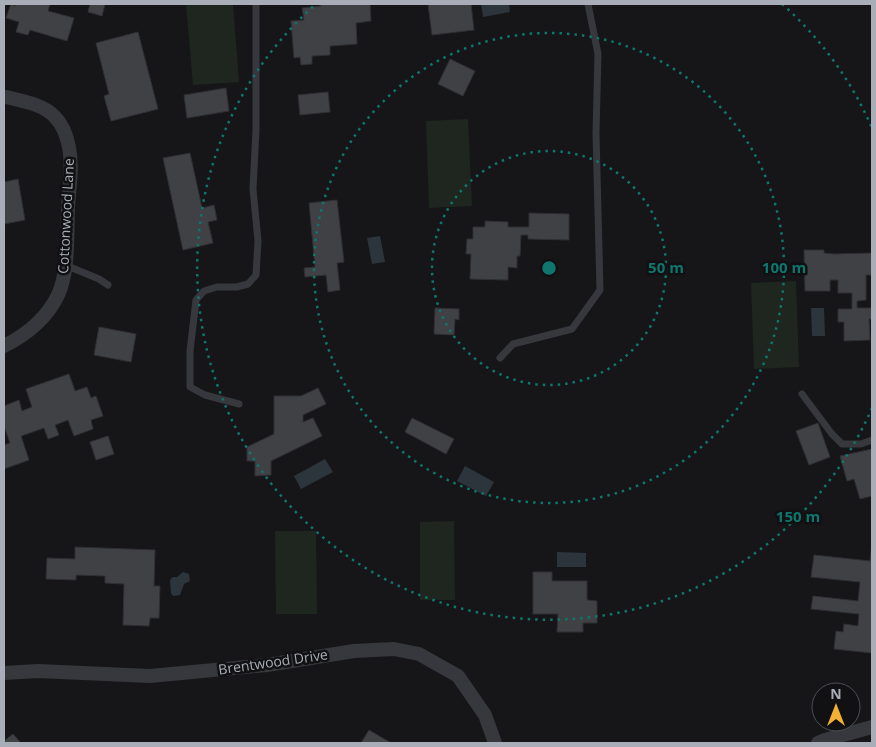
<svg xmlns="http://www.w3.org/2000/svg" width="876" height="747" viewBox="0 0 876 747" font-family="'Open Sans',sans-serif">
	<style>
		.green { fill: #1e261f }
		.water { fill: #2c353c }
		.building { fill: #404145; stroke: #303034 }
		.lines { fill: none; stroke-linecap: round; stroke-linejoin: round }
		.service { stroke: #37383d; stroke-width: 7 }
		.minor { stroke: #37383d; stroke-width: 14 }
		.ring { fill: none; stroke: #0f766e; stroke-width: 2.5; stroke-dasharray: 2.5 5 }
		.labels { text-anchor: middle; stroke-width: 5; stroke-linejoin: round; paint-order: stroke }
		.street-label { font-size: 14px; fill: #a8adb8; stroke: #111113 }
		.centre { fill: #0f766e; stroke: #111113; stroke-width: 2.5 }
		.ring-label { font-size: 15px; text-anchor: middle; font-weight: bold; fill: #0f766e; stroke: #111113; stroke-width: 5; stroke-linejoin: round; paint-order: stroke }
	</style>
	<rect width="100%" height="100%" fill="#161618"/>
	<g class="green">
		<polygon points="186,4 233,4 239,82 193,85"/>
		<polygon points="468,119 472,206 429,208 426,121"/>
		<polygon points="796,281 799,367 754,369 751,283"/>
		<polygon points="454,521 455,600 420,600 420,522"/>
		<polygon points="275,531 316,531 317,614 276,614"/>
	</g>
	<g class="water">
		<polygon points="481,4 509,4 510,12 483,17"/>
		<polygon points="380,236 385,262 372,264 367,238"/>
		<polygon points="811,308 824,308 825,336 812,336"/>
		<polygon points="325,459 333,472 301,489 294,476"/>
		<polygon points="465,466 494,482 486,496 457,481"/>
		<polygon points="557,552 586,553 586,567 557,567"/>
		<polygon points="183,572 189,574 190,581 184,584 180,595 173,596 171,593 170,580 173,577 177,577"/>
	</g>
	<g class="building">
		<polygon points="11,4 15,6 15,4 50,4 48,11 74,18 67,41 30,30 28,35 16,32 19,22 6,18"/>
		<polygon points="90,4 105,4 102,16 88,12"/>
		<polygon points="320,4 370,4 371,21 356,23 357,44 330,46 330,55 312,56 312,64 301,65 300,57 294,58 291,21 304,20 302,8 321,6"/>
		<polygon points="428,4 471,4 474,30 432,35"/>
		<polygon points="138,32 158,109 111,121 104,96 109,94 96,43"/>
		<polygon points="450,59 475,71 463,96 438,84"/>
		<polygon points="226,88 229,111 187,118 184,95"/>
		<polygon points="328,92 330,112 300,115 298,95"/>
		<polygon points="190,153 202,208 214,205 217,220 208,222 213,243 183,250 163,158"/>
		<polygon points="18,179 25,220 4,224 4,182"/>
		<polygon points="337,200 344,262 337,263 340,290 328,292 326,275 305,277 304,268 315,267 309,203"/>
		<polygon points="529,213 569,214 569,240 528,239 528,235 521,235 520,256 517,256 517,268 508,267 508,280 470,279 471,254 466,254 467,239 473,239 473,227 485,227 485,221 508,222 508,227 529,227"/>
		<polygon points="804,250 824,250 824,253 834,254 872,253 872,275 866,275 866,300 857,301 857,308 872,308 872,319 869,319 870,340 844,341 844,322 838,322 838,309 852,309 852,293 838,293 838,280 830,280 830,291 805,291"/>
		<polygon points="435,308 459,309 459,320 455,319 454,335 434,334"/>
		<polygon points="99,327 136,334 131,362 94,355"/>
		<polygon points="69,374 75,391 87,387 91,398 96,396 103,416 91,420 93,429 74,436 68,420 55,425 59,435 48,439 44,428 21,436 29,460 4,469 4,445 10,443 4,426 4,406 19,400 22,411 32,407 26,389"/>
		<polygon points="318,388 326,404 303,415 303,422 313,418 322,436 271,461 271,475 255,476 255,461 247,461 247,447 274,434 274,396 301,396"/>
		<polygon points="412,418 454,439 446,454 405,432"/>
		<polygon points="818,423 830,457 809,465 796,431"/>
		<polygon points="108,436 114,454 96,460 90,442"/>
		<polygon points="872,449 872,496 860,499 854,479 847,481 840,456"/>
		<polygon points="872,543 872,653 834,649 836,631 843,632 844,624 858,626 859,614 811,609 813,596 858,601 860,582 811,577 814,555 870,561"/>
		<polygon points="75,547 155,550 154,586 160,586 159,618 150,618 149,626 123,625 124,584 105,583 105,576 76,575 76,580 46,579 47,558 75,559"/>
		<polygon points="533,572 552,572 552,581 587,581 587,600 597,601 597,623 583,623 583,632 557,632 558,614 533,614"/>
		<polygon points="369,730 391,743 361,743"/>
		<polygon points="13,734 21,743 4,743 4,741"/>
	</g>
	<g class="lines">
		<g class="service">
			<polyline points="65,265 99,279 108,285"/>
			<polyline points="500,358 513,344 572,329 600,290 596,133 598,54 588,4"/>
			<polyline points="802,394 832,434 842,444 861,444 872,440"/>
			<polyline points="239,404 205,395 190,387 190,351 196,300 204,291 217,287 237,287 248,284 256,275 258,241 253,189 256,130 256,4"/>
		</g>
		<g class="minor">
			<path d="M4 346C26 335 47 318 58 295 69 271 67 234 68 208 69 189 73 167 69 147 67 137 62 124 55 117 43 104 22 101 6 97"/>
			<polyline points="4,673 38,671 150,676 267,665 354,651 394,649 419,654 458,676 485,715 495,743"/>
			<polyline points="818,743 825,740 872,727"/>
		</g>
	</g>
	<g class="ring">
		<circle cx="549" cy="268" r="117"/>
		<circle cx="549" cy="268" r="235"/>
		<path d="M872 408A352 352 0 1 1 316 4M782 4A352 352 0 0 1 872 128"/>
	</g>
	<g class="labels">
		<g class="street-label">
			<text transform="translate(66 216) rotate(-87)" y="5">Cottonwood Lane</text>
			<text transform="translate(273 662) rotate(-8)" y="5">Brentwood Drive</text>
		</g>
	</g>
	<circle cx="549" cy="268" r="8" class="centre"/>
	<g class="ring-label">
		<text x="666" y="273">50 m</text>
		<text x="784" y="273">100 m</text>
		<text x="798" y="522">150 m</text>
	</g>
	<rect width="876" height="747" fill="none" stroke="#a8adb8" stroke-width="10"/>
	<g transform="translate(836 707)"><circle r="24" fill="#111113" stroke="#4d4f55"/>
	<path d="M0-4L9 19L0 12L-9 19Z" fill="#f2b134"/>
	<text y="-8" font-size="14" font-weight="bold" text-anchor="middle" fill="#a8adb8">N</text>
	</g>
</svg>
